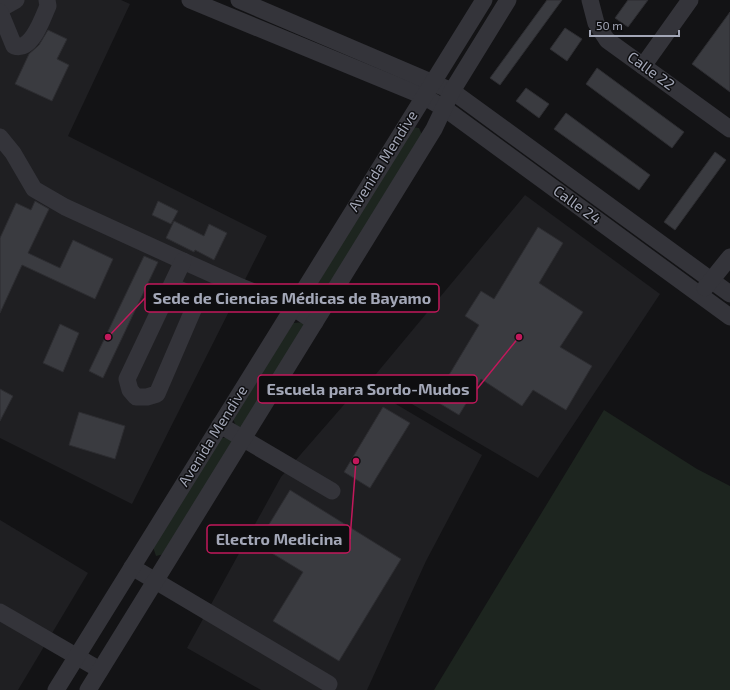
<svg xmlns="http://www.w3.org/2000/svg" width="730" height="690" viewBox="0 0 730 690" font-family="'Exo 2',sans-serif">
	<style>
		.built { fill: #1f1f22 }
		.green { fill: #1d251f }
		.building { fill: #3a3b40; stroke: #2d2d31 }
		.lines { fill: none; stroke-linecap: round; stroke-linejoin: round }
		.minor { stroke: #34343a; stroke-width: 17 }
		.labels { text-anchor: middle; stroke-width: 3; stroke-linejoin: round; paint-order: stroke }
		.street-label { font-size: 15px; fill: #a3a7b7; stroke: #0e0e10 }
		.leader { fill: none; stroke: #c2185b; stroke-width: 1.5 }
		.callout-dot { fill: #c2185b; stroke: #0e0e10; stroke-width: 1.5 }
		.callout { fill: #0e0e10; stroke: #c2185b; stroke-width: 1.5 }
		.callout-label { font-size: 16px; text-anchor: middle; font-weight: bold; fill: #a3a7b7 }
	</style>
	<rect width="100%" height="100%" fill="#131315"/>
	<g class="built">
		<polygon points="0,0 121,0 130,4 68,136 267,236 132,504 0,438"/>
		<polygon points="525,195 660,294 538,478 371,380"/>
		<polygon points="362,384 482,455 426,561 367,690 261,690 187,648 281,477"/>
		<polygon points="0,520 88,573 18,690 0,690"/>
	</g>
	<g class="green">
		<polygon points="411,127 419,128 422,135 325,302 312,307 310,297"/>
		<polygon points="304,322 306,331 246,430 237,428 233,419 293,323"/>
		<polygon points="604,410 697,469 730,486 730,690 434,690"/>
		<polygon points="221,438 233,438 234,447 168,553 156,556 153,547"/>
	</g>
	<g class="building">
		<polygon points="547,0 562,0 500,85 490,78"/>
		<polygon points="628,0 648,0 628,27 615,18"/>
		<polygon points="730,12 730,92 692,64"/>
		<polygon points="565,28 582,39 567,61 550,49"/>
		<polygon points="48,30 67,39 57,59 69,65 52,101 15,84 29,54 39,45"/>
		<polygon points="597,68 684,132 672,148 586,84"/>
		<polygon points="526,88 549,104 539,118 516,101"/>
		<polygon points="566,113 650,175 639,190 554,129"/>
		<polygon points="715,152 726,160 675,230 664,222"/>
		<polygon points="35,201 49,209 28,253 60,268 73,240 113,259 95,299 22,265 0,313 0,238 16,203 31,210"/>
		<polygon points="158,201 178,211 171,224 152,215"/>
		<polygon points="174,221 204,236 209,224 227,233 214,260 195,250 194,252 166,238"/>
		<polygon points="538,227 563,243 539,283 583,312 560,347 592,366 566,410 533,390 522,406 481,379 459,415 434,400 479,325 465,316 481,291 494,299"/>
		<polygon points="144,256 158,262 103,378 89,371"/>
		<polygon points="60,324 79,333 63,372 43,363"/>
		<polygon points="0,389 13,396 0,421"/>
		<polygon points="383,407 410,423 370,488 344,472"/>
		<polygon points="79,412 125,426 115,459 69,445"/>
		<polygon points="290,490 401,559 339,661 273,621 303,572 257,544"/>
	</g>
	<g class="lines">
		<g class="minor">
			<polyline points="190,0 423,96 444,108 730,317"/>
			<polyline points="239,0 452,91 730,294"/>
			<polyline points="590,0 596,23 607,40 730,129"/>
			<polyline points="0,9 16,0"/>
			<path d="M0 12 14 46C32 52 42 19 48 6L47 0"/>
			<polyline points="643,66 690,0"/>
			<polyline points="0,137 13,153 34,189 65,207 183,261 241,287 292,307 315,322"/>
			<polyline points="172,286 190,294 197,301 157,394 147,397 136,397 130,390 127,379 183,261"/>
			<polyline points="705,288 730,257"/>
			<polyline points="220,425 332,491"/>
			<polyline points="132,567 329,684"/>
			<polyline points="0,612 100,670"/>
			<polyline points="56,690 484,0"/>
			<polyline points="88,690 434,129 452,91 508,0"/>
		</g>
	</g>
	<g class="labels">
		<g class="street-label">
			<text transform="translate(651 71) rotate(36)" y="5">Calle 22</text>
			<text transform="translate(383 161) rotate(-58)" y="5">Avenida Mendive</text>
			<text transform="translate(577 205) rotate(36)" y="5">Calle 24</text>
			<text transform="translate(213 436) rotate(-58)" y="5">Avenida Mendive</text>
		</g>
	</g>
	<path class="leader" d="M108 337L145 298M519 337L477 389M356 461L350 539"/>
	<g class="callout-dot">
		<circle cx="108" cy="337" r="4"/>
		<circle cx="519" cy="337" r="4"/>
		<circle cx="356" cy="461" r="4"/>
	</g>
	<g class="callout">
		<rect x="145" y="284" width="294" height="28" rx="4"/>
		<rect x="258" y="375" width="219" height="28" rx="4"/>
		<rect x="207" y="525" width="143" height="28" rx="4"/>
	</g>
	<g class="callout-label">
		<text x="292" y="304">Sede de Ciencias Médicas de Bayamo</text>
		<text x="368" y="395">Escuela para Sordo-Mudos</text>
		<text x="279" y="545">Electro Medicina</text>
	</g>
	<path d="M590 30v6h89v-6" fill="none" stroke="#a3a7b7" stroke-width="2"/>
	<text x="596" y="30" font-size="12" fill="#a3a7b7" stroke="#0e0e10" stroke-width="3" paint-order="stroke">50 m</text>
</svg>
